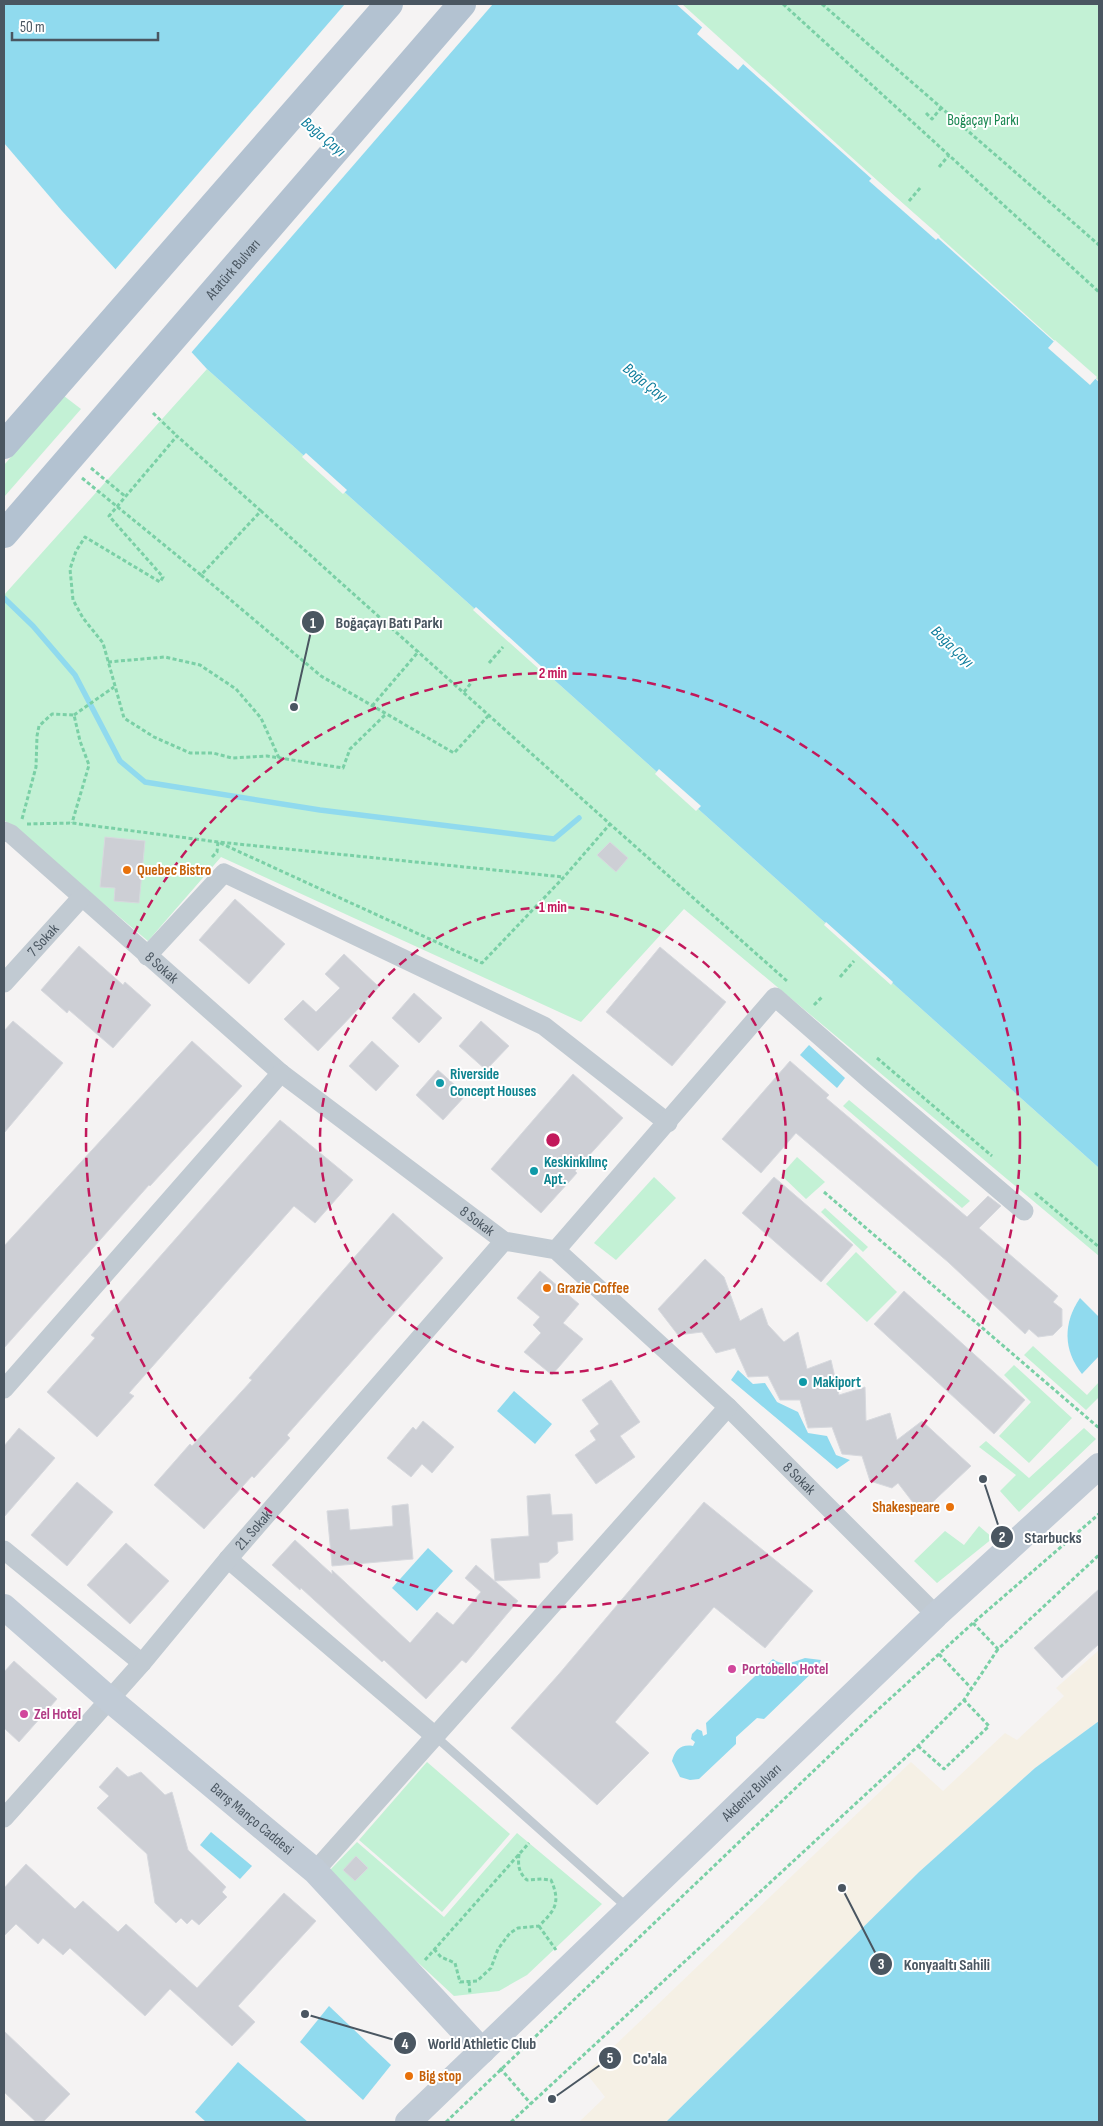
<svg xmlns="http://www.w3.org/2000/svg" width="1103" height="2126" viewBox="0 0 1103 2126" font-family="'Sofia Sans Condensed',sans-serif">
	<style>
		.green { fill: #c3f1d5 }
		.sand { fill: #f5f0e5 }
		.water { fill: #90daee }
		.pier { fill: #f5f3f3 }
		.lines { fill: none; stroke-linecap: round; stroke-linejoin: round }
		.stream { stroke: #90daee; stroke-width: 5.5 }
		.building { fill: #cdcfd5; stroke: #d7d9de }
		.path { stroke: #7ad0a6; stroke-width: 3; stroke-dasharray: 4 2.5; stroke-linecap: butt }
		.lane { stroke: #c1cad2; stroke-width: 9 }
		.street { stroke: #c1cad2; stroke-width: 19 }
		.secondary { stroke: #c1cbd6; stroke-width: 26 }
		.primary { stroke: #b3c2d1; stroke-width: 28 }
		.ring { fill: none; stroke: #c2185b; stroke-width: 2.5; stroke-dasharray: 9 6 }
		.food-dot { fill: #e8710a; stroke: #fff; stroke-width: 2 }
		.culture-dot { fill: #0f9aa8; stroke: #fff; stroke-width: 2 }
		.hotel-dot { fill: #d1479c; stroke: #fff; stroke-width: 2 }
		.labels { text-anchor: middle; stroke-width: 4; stroke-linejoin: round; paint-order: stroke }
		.park-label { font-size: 15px; fill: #17864f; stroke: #fff }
		.street-label { font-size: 15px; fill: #4a5661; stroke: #fff }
		.food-label { font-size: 15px; font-weight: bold; fill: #c56008; stroke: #fff; text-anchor: start }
		.culture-label { font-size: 15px; font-weight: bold; fill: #0d838f; stroke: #fff; text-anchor: start }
		.hotel-label { font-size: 15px; font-weight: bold; fill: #b23c85; stroke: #fff; text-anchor: start }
		.water-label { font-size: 16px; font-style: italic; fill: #0c7c9b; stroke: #fff }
		.centre { fill: #c2185b; stroke: #fff; stroke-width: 2.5 }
		.ring-label { font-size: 15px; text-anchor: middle; font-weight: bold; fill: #c2185b; stroke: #fff; stroke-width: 4; stroke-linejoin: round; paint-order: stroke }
		.leader { fill: none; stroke: #4a5661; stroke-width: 2 }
		.callout-dot { fill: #4a5661; stroke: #fff; stroke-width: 2 }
		.mark-label { font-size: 15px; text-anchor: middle; font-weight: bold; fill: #fff }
		.callout-label { font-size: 16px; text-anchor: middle; font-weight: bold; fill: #4a5661; stroke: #fff; stroke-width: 4; stroke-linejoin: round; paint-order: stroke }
	</style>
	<rect width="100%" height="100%" fill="#f5f3f3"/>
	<g class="green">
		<polygon points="682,4 1099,4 1099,381"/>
		<polygon points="207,369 1099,1168 1099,1256 684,909 581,1022 221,857 148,941 4,820 4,595"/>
		<polygon points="64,396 81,409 4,497 4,465"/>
		<polygon points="849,1100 970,1201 962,1208 843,1106"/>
		<polygon points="797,1157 825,1182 806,1199 781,1175"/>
		<polygon points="654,1177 676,1198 616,1260 594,1243"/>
		<polygon points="825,1208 868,1247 863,1252 821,1212"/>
		<polygon points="856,1252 897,1292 867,1322 826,1284"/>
		<polygon points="1033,1346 1087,1395 1099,1382 1099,1397 1086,1410 1024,1355"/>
		<polygon points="1014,1365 1072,1418 1029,1463 999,1436 1031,1402 1004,1375"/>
		<polygon points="1084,1428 1096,1439 1019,1512 1000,1491 1016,1475 979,1447 986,1441 1029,1478"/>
		<polygon points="979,1526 993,1538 937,1583 914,1561 945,1531 964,1545"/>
		<polygon points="427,1762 510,1834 442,1912 359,1840"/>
		<polygon points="517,1833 602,1904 527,1975 499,1991 454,1996 410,1955 330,1870 357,1842 444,1917"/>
	</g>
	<polygon class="sand" points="1099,1650 1099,1721 1035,1768 919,1872 666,2122 579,2122 605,2097 586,2073 911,1762 943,1791 1005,1733 1017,1740 1064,1696 1056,1688"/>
	<g class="water">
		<polygon points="4,4 676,4 1099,382 1099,1168 207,369 62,211 4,143"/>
		<polygon points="809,1045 845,1078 837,1088 800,1055"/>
		<path d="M1080 1298 1099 1317V1356L1082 1374C1063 1350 1063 1323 1080 1298Z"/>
		<polygon points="738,1370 753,1384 765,1383 777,1402 798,1412 808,1433 827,1436 836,1455 850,1460 837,1469 731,1380"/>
		<polygon points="514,1391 552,1424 535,1444 497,1411"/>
		<polygon points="428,1548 453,1571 417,1611 392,1588"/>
		<path d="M805 1658 821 1660 818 1667 764 1719 757 1718 736 1737V1744L699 1779 690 1780 680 1777 672 1761C675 1750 681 1744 693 1746L695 1742 691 1739 692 1734 697 1729 702 1731 703 1736 707 1734 706 1723 773 1659C783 1667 794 1662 805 1658Z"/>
		<polygon points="1099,1721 1099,2122 666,2122 919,1872 1035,1768"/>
		<polygon points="211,1832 252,1866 240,1879 200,1845"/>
		<polygon points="329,2006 391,2065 363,2100 300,2042"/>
		<polygon points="238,2062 308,2122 206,2122 195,2112"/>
	</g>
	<g class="pier">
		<polygon points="345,4 493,4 190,354 114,271"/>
		<polygon points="704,25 745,62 738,70 697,34"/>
		<polygon points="873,177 940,236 936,240 869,181"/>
		<polygon points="1055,340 1097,377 1090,385 1048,348"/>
		<polygon points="306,453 347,490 343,494 302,457"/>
		<polygon points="476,607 542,667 540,670 473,610"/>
		<polygon points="659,769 701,806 696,811 655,774"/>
		<polygon points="826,922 893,982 891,985 824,925"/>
	</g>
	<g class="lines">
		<polyline class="stream" points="4,598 33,626 75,675 120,761 145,782 320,810 554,839 579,818"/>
	</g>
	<g class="building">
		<polygon points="105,837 145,841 139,903 114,901 115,888 100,887"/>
		<polygon points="610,842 628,858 616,872 597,855"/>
		<polygon points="235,899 285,944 249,984 199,940"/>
		<polygon points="79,946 123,985 125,982 151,1005 113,1048 69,1010 67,1013 41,990"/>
		<polygon points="660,947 726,1002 672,1066 606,1012"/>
		<polygon points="344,954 379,987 318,1051 284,1019 303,1000 316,1012 340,988 325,974"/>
		<polygon points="414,993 442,1018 419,1043 392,1018"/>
		<polygon points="13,1021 63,1063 4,1133 4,1031"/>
		<polygon points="481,1021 509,1046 486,1070 459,1046"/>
		<polygon points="192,1041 242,1086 150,1186 149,1185 4,1348 4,1246"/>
		<polygon points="372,1041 399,1066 376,1091 349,1066"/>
		<polygon points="790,1061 829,1095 826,1098 967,1217 988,1196 1001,1206 979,1228 1058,1296 1053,1302 1062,1309 1062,1326 1053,1335 1038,1337 1029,1329 1025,1334 948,1262 796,1133 761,1173 722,1139"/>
		<polygon points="438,1070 466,1095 443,1120 416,1095"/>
		<polygon points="573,1074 623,1118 575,1171 577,1173 541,1213 491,1169"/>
		<polygon points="280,1120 353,1180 315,1223 294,1206 129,1393 134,1396 97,1437 47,1392 95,1338 91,1335"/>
		<polygon points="774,1177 853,1245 821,1282 742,1213"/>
		<polygon points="393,1213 443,1258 287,1435 290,1438 254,1478 252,1476 204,1529 154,1485 190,1444 192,1446 252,1380 249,1378"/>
		<polygon points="705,1259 724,1277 740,1321 762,1308 768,1325 784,1342 798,1332 807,1369 831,1360 839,1395 865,1387 866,1421 890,1413 897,1440 922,1421 971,1466 921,1513 898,1483 892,1488 870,1481 862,1456 842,1454 832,1427 808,1428 800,1400 780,1400 768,1376 748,1377 735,1348 716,1353 702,1332 678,1335 658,1309"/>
		<polygon points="540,1271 579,1304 563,1323 583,1339 552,1375 524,1352 541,1333 533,1325 540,1317 517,1298"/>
		<polygon points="904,1291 1025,1400 994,1434 874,1324"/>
		<polygon points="611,1380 640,1422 620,1436 635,1457 596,1484 575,1455 596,1440 590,1431 599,1424 582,1400"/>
		<polygon points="423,1421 454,1447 432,1473 422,1464 411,1477 387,1458 413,1427 416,1430"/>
		<polygon points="19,1428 55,1458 4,1517 4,1446"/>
		<polygon points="77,1482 113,1512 67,1566 31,1535"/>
		<polygon points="550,1494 552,1515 572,1514 573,1540 557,1542 558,1553 548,1562 539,1563 540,1578 495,1581 491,1539 529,1536 527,1496"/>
		<polygon points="704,1502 813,1591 765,1648 714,1607 615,1722 649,1753 597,1805 511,1728 559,1674"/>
		<polygon points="408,1504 413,1559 332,1566 327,1511 348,1509 350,1530 393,1526 392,1506"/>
		<polygon points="295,1540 332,1574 332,1570 410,1643 437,1612 453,1625 481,1592 465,1578 476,1565 518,1601 466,1663 462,1660 426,1699 384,1660 382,1662 301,1588 300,1590 272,1565"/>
		<polygon points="126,1543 169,1581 130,1624 87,1585"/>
		<polygon points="1099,1589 1099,1644 1062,1678 1034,1648"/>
		<polygon points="14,1661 57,1699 19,1742 4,1728 4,1672"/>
		<polygon points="117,1767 128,1777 141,1772 165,1795 172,1792 188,1850 226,1887 222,1892 227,1897 199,1925 192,1919 187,1924 181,1918 176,1923 155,1903 147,1854 97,1808 109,1796 99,1787"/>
		<polygon points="356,1856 368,1868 355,1881 343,1870"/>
		<polygon points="26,1864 75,1909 83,1901 118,1932 126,1924 197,1988 284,1893 316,1921 238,2006 255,2022 232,2046 170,1989 145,2016 70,1948 63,1955 43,1938 38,1944 16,1924 4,1936 4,1888"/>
		<polygon points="4,2031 70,2094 43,2122 36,2122 4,2092"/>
	</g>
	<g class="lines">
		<g class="path">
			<polyline points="783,4 1099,292"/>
			<polyline points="822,4 1099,245"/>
			<polyline points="926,113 932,119 941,108"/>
			<polyline points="939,167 949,155"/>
			<polyline points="909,201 921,187"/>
			<polyline points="153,413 177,436"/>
			<polyline points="91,468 126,497"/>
			<polyline points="82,478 201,575 261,511 610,824 787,981"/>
			<polyline points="261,511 177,436 109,516 163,577 160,582 85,537 76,551 70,569 73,600 83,618 103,643 124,718 154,737 190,753 213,753 232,758 267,756 343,768 350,749 386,714"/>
			<polyline points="201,575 321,676 454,753 489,715"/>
			<polyline points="108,662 165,657 200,665 236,689 261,718 279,758"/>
			<polyline points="489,663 503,647"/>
			<polyline points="464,692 471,683"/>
			<polyline points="372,706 419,651"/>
			<polyline points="74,715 114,687"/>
			<polyline points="22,819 36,767 37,736 39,726 52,714 74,715 80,741 89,765 72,823"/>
			<polyline points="27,824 72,823 218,842 564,877"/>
			<polyline points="212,857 217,852 218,842 482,963 564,877 610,824"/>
			<polyline points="840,977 854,961"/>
			<polyline points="814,1005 822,997"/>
			<polyline points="877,1058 992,1156"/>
			<polyline points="824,1192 1099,1428"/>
			<polyline points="1035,1193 1099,1247"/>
			<polyline points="973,1623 998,1649 1099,1555"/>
			<polyline points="939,1654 971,1688"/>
			<polyline points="918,1746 944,1769 989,1726 964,1700"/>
			<polyline points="539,1926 556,1950"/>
			<path d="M434 1949 441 1957 455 1963 460 1982 477 1981 491 1968 498 1949 510 1933 518 1928 539 1926C555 1910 561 1903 551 1880L542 1879 527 1880C518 1872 518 1865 519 1854"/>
			<polyline points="425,1960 529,1843"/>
			<polyline points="469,1982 470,1994"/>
			<polyline points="500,2068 531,2104"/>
			<polyline points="446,2122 870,1717 973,1623 1099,1514"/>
			<polyline points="511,2122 918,1746 964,1700 998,1649"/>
		</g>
		<polyline class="lane" points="435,1736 628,1908"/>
		<g class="street">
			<path id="s1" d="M4 831 11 834 281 1073 504 1241 556 1250 728 1407 936 1615"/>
			<polyline points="147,956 224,873 544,1026 668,1123"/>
			<path id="s2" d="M4 983 81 898"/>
			<polyline points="556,1250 775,997 871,1081 1024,1211"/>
			<polyline points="4,1389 281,1073"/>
			<polyline points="4,1550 142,1663"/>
			<polyline points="228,1559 435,1736"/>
			<path id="s3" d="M4 1818 142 1663 228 1559 504 1241"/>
			<polyline points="315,1871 728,1407"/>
		</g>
		<g class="secondary">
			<path id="s4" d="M4 1607 109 1699 315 1871 482 2051"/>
			<path id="s5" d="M408 2122 936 1615 1099 1466"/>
		</g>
		<g class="primary">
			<polyline points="4,445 389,4"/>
			<path id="s6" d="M4 534 462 4"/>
		</g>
	</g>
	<g class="ring">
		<circle cx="553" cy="1140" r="233"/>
		<circle cx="553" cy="1140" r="467"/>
	</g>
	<g class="food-dot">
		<circle cx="127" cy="870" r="5"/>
		<circle cx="547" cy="1288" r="5"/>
		<circle cx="950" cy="1507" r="5"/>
		<circle cx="409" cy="2076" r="5"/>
	</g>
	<g class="culture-dot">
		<circle cx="440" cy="1083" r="5"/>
		<circle cx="534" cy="1171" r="5"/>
		<circle cx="803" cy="1382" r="5"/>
	</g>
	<g class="hotel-dot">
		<circle cx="732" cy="1669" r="5"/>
		<circle cx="24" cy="1714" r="5"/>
	</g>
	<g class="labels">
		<g class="park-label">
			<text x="983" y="125">Boğaçayı Parkı</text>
		</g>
		<g class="street-label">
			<text dy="5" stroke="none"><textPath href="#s6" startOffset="350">Atatürk Bulvarı</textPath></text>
			<text dy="5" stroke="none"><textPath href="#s2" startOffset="58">7 Sokak</textPath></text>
			<text dy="5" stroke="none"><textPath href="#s1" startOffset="209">8 Sokak</textPath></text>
			<text dy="5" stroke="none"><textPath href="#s1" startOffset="614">8 Sokak</textPath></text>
			<text dy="5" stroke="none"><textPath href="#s1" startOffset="1034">8 Sokak</textPath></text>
			<text dy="5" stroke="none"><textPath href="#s3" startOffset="381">21. Sokak</textPath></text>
			<text dy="5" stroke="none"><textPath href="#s5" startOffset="476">Akdeniz Bulvarı</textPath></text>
			<text dy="5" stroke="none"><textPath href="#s4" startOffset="326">Barış Manço Caddesi</textPath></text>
		</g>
		<g class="food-label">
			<text x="137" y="875">Quebec Bistro</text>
			<text x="557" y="1293">Grazie Coffee</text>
			<text x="940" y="1512" text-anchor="end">Shakespeare</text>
			<text x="419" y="2081">Big stop</text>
		</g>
		<g class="culture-label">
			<text x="450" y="1079">Riverside<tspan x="450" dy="17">Concept Houses</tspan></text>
			<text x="544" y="1167">Keskinkılınç<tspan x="544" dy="17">Apt.</tspan></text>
			<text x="813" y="1387">Makiport</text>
		</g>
		<g class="hotel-label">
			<text x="742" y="1674">Portobello Hotel</text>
			<text x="34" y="1719">Zel Hotel</text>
		</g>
		<g class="water-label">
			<text transform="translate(324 136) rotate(40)" y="6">Boğa Çayı</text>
			<text transform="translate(646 382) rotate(39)" y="6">Boğa Çayı</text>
			<text transform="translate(953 646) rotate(44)" y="6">Boğa Çayı</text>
		</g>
	</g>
	<circle cx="553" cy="1140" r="8" class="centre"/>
	<g class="ring-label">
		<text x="553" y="678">2 min</text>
		<text x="553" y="912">1 min</text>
	</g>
	<path class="leader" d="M294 707L313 622M983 1479L1002 1537M842 1888L881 1964M305 2014L405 2043M552 2099L610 2058"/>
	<g class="callout-dot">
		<circle cx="294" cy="707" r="5"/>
		<circle cx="983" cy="1479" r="5"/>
		<circle cx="842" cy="1888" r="5"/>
		<circle cx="305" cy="2014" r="5"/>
		<circle cx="552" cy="2099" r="5"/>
		<circle cx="313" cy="622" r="12"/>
		<circle cx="1002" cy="1537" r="12"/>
		<circle cx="881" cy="1964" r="12"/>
		<circle cx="405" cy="2043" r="12"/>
		<circle cx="610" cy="2058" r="12"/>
	</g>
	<g class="mark-label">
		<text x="313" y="628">1</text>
		<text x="1002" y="1542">2</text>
		<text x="881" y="1969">3</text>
		<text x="405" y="2049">4</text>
		<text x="610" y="2063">5</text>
	</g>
	<g class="callout-label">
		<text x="389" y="628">Boğaçayı Batı Parkı</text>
		<text x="1053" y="1543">Starbucks</text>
		<text x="947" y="1970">Konyaaltı Sahili</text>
		<text x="482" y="2049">World Athletic Club</text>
		<text x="650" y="2064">Co'ala</text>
	</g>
	<rect width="1103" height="2126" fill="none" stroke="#4a5661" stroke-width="10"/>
	<path d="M12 32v8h146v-8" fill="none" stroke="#4a5661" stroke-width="2.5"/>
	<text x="20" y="32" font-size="15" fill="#4a5661" stroke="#ffffff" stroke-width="4" paint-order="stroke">50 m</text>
</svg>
